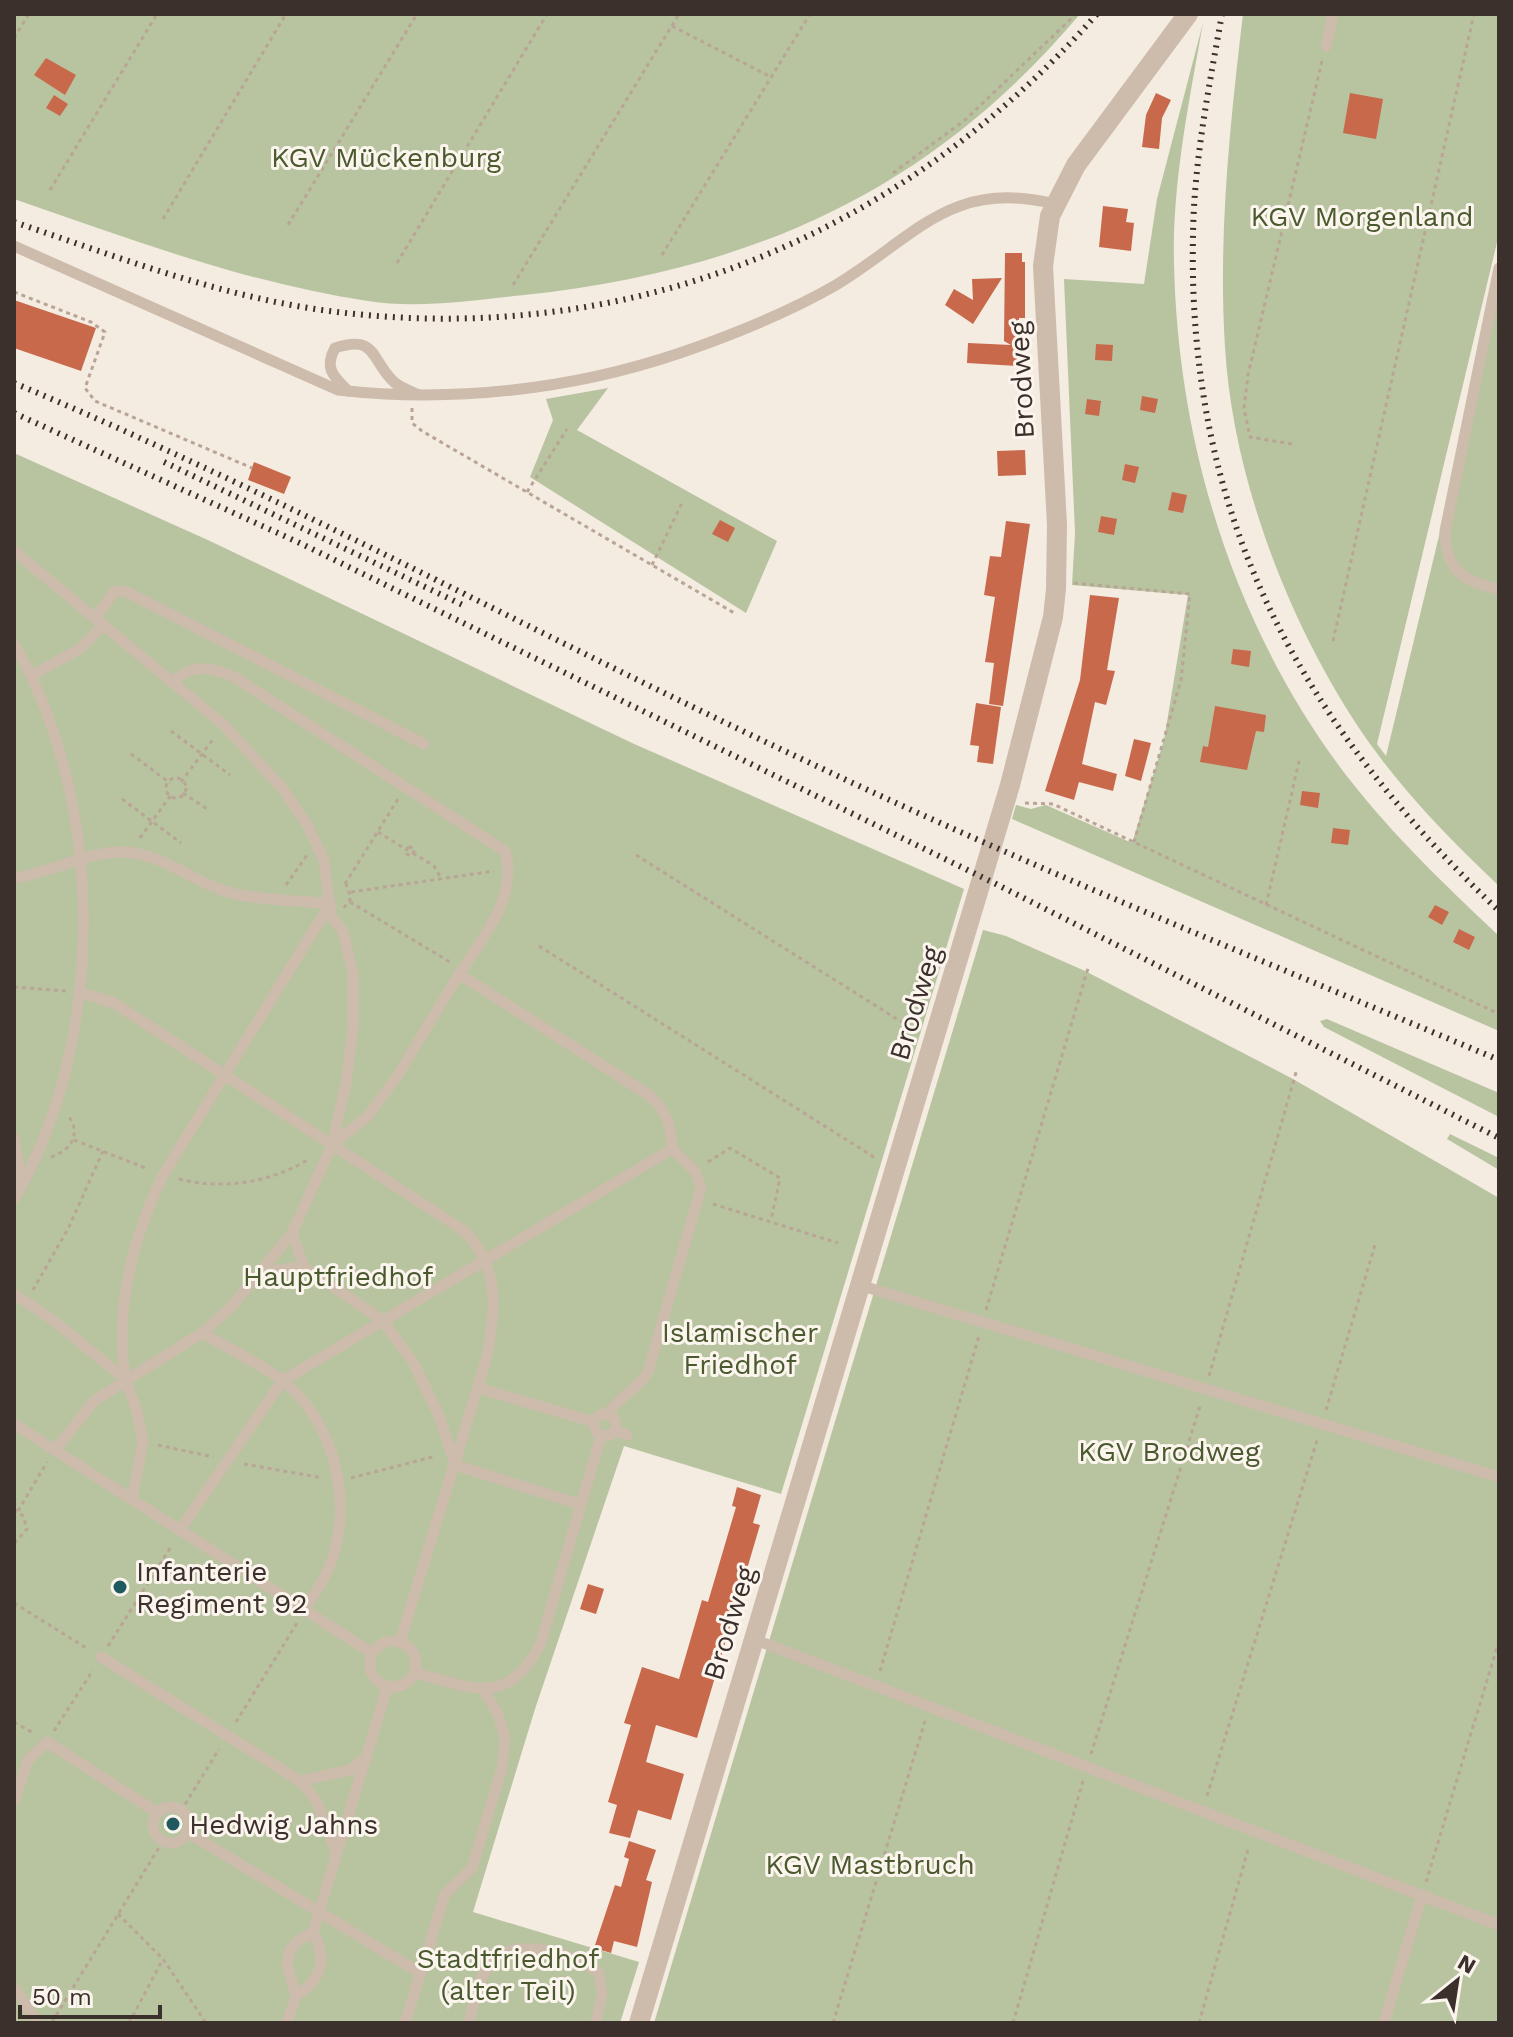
<svg xmlns="http://www.w3.org/2000/svg" width="1513" height="2037" viewBox="0 0 1513 2037" font-family="'Work Sans',sans-serif">
	<style>
		.green { fill: #b8c4a0 }
		.building { fill: #c8694b }
		.lines { fill: none; stroke-linecap: round; stroke-linejoin: round }
		.path { stroke: #b9a596; stroke-width: 3; stroke-dasharray: 4 4; stroke-linecap: butt }
		.service { stroke: #cdbbac; stroke-width: 11 }
		.tertiary { stroke: #cdbbac; stroke-width: 20 }
		.rail { stroke: #3b302b; stroke-width: 6; stroke-dasharray: 2 6; stroke-linecap: butt }
		.poi-dot { fill: #1f5a5e; stroke: #fbf5ee; stroke-width: 3 }
		.labels { text-anchor: middle; stroke-width: 6; stroke-linejoin: round; paint-order: stroke }
		.park-label { font-size: 28px; fill: #4a5a2e; stroke: #fbf5ee }
		.street-label { font-size: 28px; fill: #3b302b; stroke: #fbf5ee }
		.poi-label { font-size: 28px; fill: #3b302b; stroke: #fbf5ee; text-anchor: start }
	</style>
	<rect width="100%" height="100%" fill="#f4ebe1"/>
	<g class="green">
		<path d="M14 14H1080C931 191 751 271 524 295 475 300 417 309 368 301 246 283 130 239 14 199Z"/>
		<path d="M1243 14H1499V234L1377 744 1386 756 1499 287V886C1455 844 1412 801 1376 752 1295 641 1233 484 1225 347 1218 236 1230 124 1243 14Z"/>
		<path d="M1203 23C1189 102 1172 184 1174 264 1178 442 1232 619 1337 763 1384 827 1442 882 1499 936V1031L1012 819 1016 805 1031 809 1046 805 1132 843 1164 740 1188 595 1072 585 1075 533 1064 279 1144 284 1157 199Z"/>
		<polygon points="608,388 577,430 777,541 746,613 530,477 553,420 546,399"/>
		<polygon points="14,453 210,541 632,743 964,889 781,1494 624,1446 535,1709 473,1912 639,1962 620,2023 14,2023"/>
		<polygon points="983,930 1006,936 1085,971 1293,1079 1499,1198 1499,2023 654,2023"/>
		<polygon points="1327,1019 1499,1093 1499,1117 1324,1027 1320,1021"/>
		<polygon points="1450,1134 1499,1158 1499,1170 1447,1139"/>
	</g>
	<g class="building">
		<polygon points="46,58 76,75 65,95 34,75"/>
		<polygon points="1156,93 1171,100 1162,118 1159,149 1142,147 1146,115"/>
		<polygon points="1350,93 1383,99 1376,139 1343,133"/>
		<polygon points="54,95 68,104 60,116 46,108"/>
		<polygon points="1103,206 1128,209 1126,222 1134,223 1131,251 1099,247"/>
		<polygon points="1005,253 1022,253 1022,262 1025,262 1025,318 1019,318 1017,366 967,363 968,343 1011,345 1004,341"/>
		<polygon points="1002,278 973,324 945,305 954,289 973,300 972,279"/>
		<polygon points="14,300 96,328 81,371 14,348"/>
		<polygon points="1096,344 1113,345 1112,361 1095,360"/>
		<polygon points="1142,396 1158,399 1155,413 1140,410"/>
		<polygon points="1087,399 1101,401 1099,416 1085,414"/>
		<polygon points="1025,450 1026,475 998,476 997,451"/>
		<polygon points="254,462 291,477 284,494 248,480"/>
		<polygon points="1125,464 1139,467 1135,483 1122,480"/>
		<polygon points="1172,492 1187,495 1183,513 1168,510"/>
		<polygon points="1101,516 1117,519 1114,535 1098,532"/>
		<polygon points="720,520 735,528 728,542 712,534"/>
		<polygon points="1006,521 1030,524 1003,706 989,704 994,663 985,662 995,597 984,595 990,556 1001,557"/>
		<polygon points="1090,595 1119,598 1107,670 1115,671 1106,705 1095,702 1082,764 1117,774 1113,791 1079,782 1074,800 1045,791 1080,680"/>
		<polygon points="1233,649 1251,651 1249,667 1231,664"/>
		<polygon points="976,703 1001,707 993,764 977,762 979,746 970,745"/>
		<polygon points="1215,706 1266,715 1264,732 1256,731 1247,770 1200,762 1203,746 1208,747"/>
		<polygon points="1134,739 1151,743 1141,781 1125,776"/>
		<polygon points="1302,791 1320,793 1318,808 1300,805"/>
		<polygon points="1333,828 1350,830 1348,845 1331,843"/>
		<polygon points="1435,905 1449,912 1442,925 1428,917"/>
		<polygon points="1459,929 1475,937 1469,950 1453,942"/>
		<polygon points="737,1487 761,1495 753,1523 760,1525 697,1738 656,1725 646,1762 684,1774 671,1820 638,1810 630,1838 609,1833 617,1805 608,1802 631,1725 624,1723 642,1667 679,1679 702,1600 708,1602 736,1507 732,1506"/>
		<polygon points="588,1584 604,1589 596,1614 580,1609"/>
		<polygon points="629,1841 656,1850 646,1880 652,1882 637,1947 614,1941 611,1953 594,1948 615,1885 621,1887 629,1859 624,1857"/>
	</g>
	<g class="lines">
		<g class="path">
			<polyline points="672,26 771,77"/>
			<polyline points="14,38 29,14"/>
			<polyline points="893,173 965,120 1076,14"/>
			<polyline points="50,190 157,14"/>
			<polyline points="163,219 286,14"/>
			<polyline points="288,225 417,14"/>
			<polyline points="662,255 810,14"/>
			<polyline points="397,263 547,14"/>
			<polyline points="513,285 679,14"/>
			<polyline points="14,292 91,322 105,332 85,388 95,401 252,468"/>
			<polyline points="412,408 412,423 422,431 736,614"/>
			<polyline points="1292,444 1250,437 1244,408 1248,375 1322,61"/>
			<polyline points="527,492 567,429"/>
			<polyline points="652,565 682,503"/>
			<polyline points="1074,583 1190,594 1181,680 1134,842"/>
			<polyline points="1333,641 1474,14"/>
			<polyline points="171,731 230,775"/>
			<polyline points="131,754 170,783"/>
			<circle cx="176" cy="788" r="10"/>
			<polyline points="181,782 214,738"/>
			<polyline points="183,793 207,809"/>
			<polyline points="122,799 181,843"/>
			<polyline points="1025,803 1053,804 1499,1014"/>
			<polyline points="378,832 407,850"/>
			<polyline points="140,838 171,795"/>
			<polygon points="409,846 415,850 411,856 405,853"/>
			<polyline points="413,853 434,866 441,878"/>
			<polyline points="636,855 916,1031"/>
			<polyline points="345,884 398,799"/>
			<polyline points="286,885 307,855"/>
			<polyline points="351,892 494,871"/>
			<polyline points="350,902 450,962"/>
			<polyline points="1266,905 1300,757"/>
			<polyline points="344,908 351,898 346,884"/>
			<polyline points="539,946 877,1159"/>
			<polyline points="14,987 66,991"/>
			<polyline points="74,1140 148,1169"/>
			<path d="M51 1157C71 1150 82 1135 68 1115"/>
			<polyline points="708,1162 730,1148 780,1178 771,1220"/>
			<path d="M179 1179C223 1190 270 1183 309 1159"/>
			<polyline points="713,1204 838,1243"/>
			<polyline points="33,1290 69,1227 103,1151"/>
			<polyline points="986,1310 1089,965"/>
			<polyline points="1209,1376 1297,1069"/>
			<polyline points="1326,1410 1375,1245"/>
			<polyline points="158,1445 213,1457"/>
			<polyline points="244,1464 323,1478"/>
			<polyline points="351,1478 436,1456"/>
			<polyline points="14,1509 23,1516 27,1529 14,1544"/>
			<polyline points="18,1511 47,1462"/>
			<polyline points="14,1603 88,1649"/>
			<polyline points="108,1646 172,1545"/>
			<polyline points="880,1671 979,1336"/>
			<polyline points="14,1722 35,1734"/>
			<polyline points="236,1722 297,1623"/>
			<polyline points="54,1731 93,1670"/>
			<polyline points="1091,1754 1201,1403"/>
			<polyline points="1207,1796 1318,1437"/>
			<polyline points="181,1811 219,1749"/>
			<polyline points="1426,1882 1499,1641"/>
			<polyline points="118,1914 163,1959 206,2023"/>
			<polyline points="52,2022 163,1841"/>
			<polyline points="129,2023 163,1959"/>
			<polyline points="833,2023 925,1721"/>
			<polyline points="1013,2023 1083,1781"/>
			<polyline points="1199,2023 1249,1846"/>
		</g>
		<g class="service">
			<polyline points="1326,46 1333,14"/>
			<path d="M14 246 338 390C451 403 571 390 680 353 729 336 791 311 836 285 914 238 951 178 1054 204"/>
			<path d="M1499 268 1445 531C1445 569 1463 582 1499 589"/>
			<path d="M348 391C333 376 324 368 335 348 378 334 370 360 394 382 399 387 410 391 417 394"/>
			<polyline points="14,551 224,725 282,788 308,826 324,861 331,917 343,931 353,974 353,1027 346,1084 332,1145 292,1233 232,1306 202,1333 95,1400 55,1450"/>
			<polyline points="95,618 114,592 125,591 424,744"/>
			<path d="M14 644C106 801 107 1042 14 1199"/>
			<polyline points="32,675 80,649 103,625"/>
			<path d="M173 682C192 663 212 667 234 677L505 851C519 895 483 938 459 974L649 1095C667 1112 671 1124 672 1149L282 1381 180 1530"/>
			<path d="M14 878C51 873 85 852 122 852 161 852 194 883 231 893 263 901 298 900 330 904L163 1175C132 1241 115 1305 125 1379"/>
			<path d="M82 993 114 1003 463 1230C501 1265 496 1313 486 1360L400 1642"/>
			<polyline points="14,1138 22,1185"/>
			<polyline points="332,1145 368,1116 398,1075 459,974"/>
			<polyline points="292,1233 304,1267"/>
			<polyline points="263,1271 304,1267 382,1320 413,1362 440,1418 455,1465 579,1504"/>
			<polyline points="859,1285 1499,1477"/>
			<polyline points="14,1294 53,1320 125,1379 136,1408 143,1441 132,1499"/>
			<path d="M202 1333C228 1348 257 1362 282 1380 336 1422 356 1510 327 1572 321 1585 312 1597 305 1609"/>
			<polyline points="478,1388 594,1422"/>
			<circle cx="605" cy="1425" r="11"/>
			<path d="M607 1415C617 1398 636 1391 648 1372L701 1188 695 1171 672 1149"/>
			<polyline points="14,1424 372,1653"/>
			<polyline points="615,1430 627,1435"/>
			<polyline points="753,1639 1499,1925"/>
			<circle cx="393" cy="1664" r="23"/>
			<polyline points="101,1657 300,1781 316,1800 336,1852"/>
			<path d="M415 1673C473 1688 506 1708 540 1645L601 1436"/>
			<polyline points="300,1781 350,1770 366,1758"/>
			<polyline points="14,1801 28,1760 47,1742 158,1813"/>
			<circle cx="171" cy="1825" r="18"/>
			<polyline points="187,1832 420,1973"/>
			<polyline points="14,1987 38,2023"/>
			<path d="M296 1996C321 1980 328 1959 313 1932"/>
			<polyline points="287,2023 296,1996 287,1964 290,1950 299,1940 313,1932 387,1688"/>
			<polyline points="405,2023 445,1894 472,1868 502,1768 505,1738 498,1714 484,1691"/>
			<path d="M469 2023C473 2005 477 1985 486 1969 506 1932 574 1953 599 1973L602 1994 596 2023"/>
			<polyline points="1384,2023 1422,1895"/>
		</g>
		<polyline class="tertiary" points="639,2023 1010,785 1053,617 1056,589 1057,525 1043,266 1050,216 1076,165 1188,14"/>
		<g class="rail">
			<path d="M1222 14C1209 87 1194 161 1193 235 1187 516 1300 722 1499 911"/>
			<path d="M14 222C115 256 216 295 322 310 623 352 898 239 1097 14"/>
			<path d="M14 383C284 496 541 637 806 761 1033 869 1267 962 1499 1060"/>
			<polyline points="14,413 302,544 994,883 1499,1138"/>
			<polyline points="164,462 467,607"/>
		</g>
	</g>
	<g class="poi-dot">
		<circle cx="120" cy="1587" r="8"/>
		<circle cx="173" cy="1824" r="8"/>
	</g>
	<g class="labels">
		<g class="park-label">
			<text x="386" y="167">KGV Mückenburg</text>
			<text x="1362" y="226">KGV Morgenland</text>
			<text x="338" y="1286">Hauptfriedhof</text>
			<text x="740" y="1342">Islamischer<tspan x="740" dy="32">Friedhof</tspan></text>
			<text x="1169" y="1461">KGV Brodweg</text>
			<text x="870" y="1874">KGV Mastbruch</text>
			<text x="508" y="1968">Stadtfriedhof<tspan x="508" dy="32">(alter Teil)</tspan></text>
		</g>
		<g class="street-label">
			<text transform="translate(1021 380) rotate(-93)" y="10">Brodweg</text>
			<text transform="translate(915 1003) rotate(-73)" y="10">Brodweg</text>
			<text transform="translate(729 1623) rotate(-73)" y="10">Brodweg</text>
		</g>
		<g class="poi-label">
			<text x="136" y="1581">Infanterie<tspan x="136" dy="32">Regiment 92</tspan></text>
			<text x="189" y="1834">Hedwig Jahns</text>
		</g>
	</g>
	<rect width="1513" height="2037" fill="none" stroke="#3b302b" stroke-width="32"/>
	<g transform="translate(1457 1981) rotate(30)" stroke="#fbf5ee" stroke-width="6" paint-order="stroke">
	<path d="M0-6L14 30L0 20L-14 30Z" fill="#3b302b"/>
	<text y="-12" font-size="22" font-weight="bold" text-anchor="middle" fill="#3b302b">N</text>
	</g>
	<path d="M20 2005v12h140v-12" fill="none" stroke="#3b302b" stroke-width="4"/>
	<text x="32" y="2005" font-size="24" fill="#3b302b" stroke="#fbf5ee" stroke-width="6" paint-order="stroke">50 m</text>
</svg>
